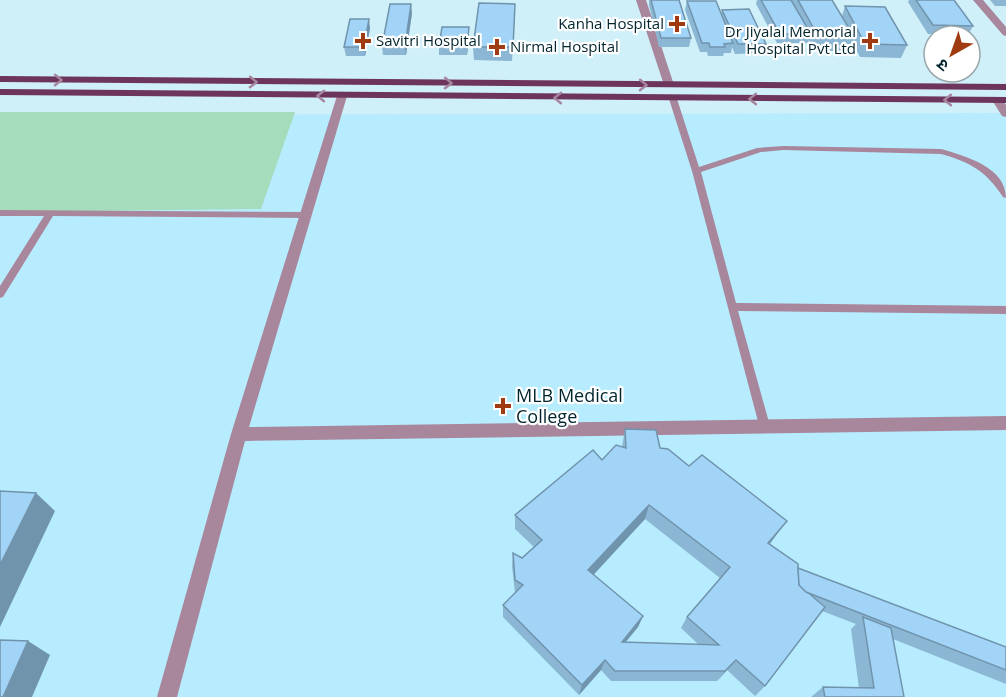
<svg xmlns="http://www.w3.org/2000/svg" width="1006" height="697" viewBox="0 0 1006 697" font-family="'Open Sans','Noto Sans Devanagari',sans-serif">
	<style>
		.built { fill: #b6ecfd }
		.green { fill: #a5dcbc }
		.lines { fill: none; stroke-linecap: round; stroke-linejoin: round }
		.lane { fill: #a8869c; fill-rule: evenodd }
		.street { fill: #a8869c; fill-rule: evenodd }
		.primary { fill: #6d345c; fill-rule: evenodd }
		.wall { fill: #8bb6d4; fill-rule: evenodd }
		.shaded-wall { fill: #7194ad }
		.building { fill: #a2d4f7; stroke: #7194ad; stroke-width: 1.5; fill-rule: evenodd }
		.oneway { stroke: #a7859d }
		.poi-dot { fill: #a03a11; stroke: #fff; stroke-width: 2 }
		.labels { text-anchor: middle; stroke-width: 4.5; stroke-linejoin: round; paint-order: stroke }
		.far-poi-label { font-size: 15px; fill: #00242e; stroke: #fff; text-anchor: end }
		.poi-label { font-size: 18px; fill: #00242e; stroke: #fff; text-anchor: start }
	</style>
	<rect width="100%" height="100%" fill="#cfeff9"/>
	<polygon class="built" points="1006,113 1006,697 0,697 0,115"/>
	<polygon class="green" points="0,112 295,112 261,209 0,212"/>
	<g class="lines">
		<g class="lane">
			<path d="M670 97 677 99 699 167 757 148 783 146 941 149C965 156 1006 167 1006 198L1003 197C986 171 970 162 941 154L783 150 761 152 701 172 736 303 1006 306V314L738 311 770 426 768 429 764 431 760 429 692 171 669 99Z"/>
			<polygon points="0,210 307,212 311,215 307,218 53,216 3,297 0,298 0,286 44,216 0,216"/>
		</g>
		<g class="street">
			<polygon points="636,0 646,0 674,85 673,87 665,87 664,85"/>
			<polygon points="973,0 983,0 1006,27 1006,36 1003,35"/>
			<polygon points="342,93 347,96 249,427 1006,416 1006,430 245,441 177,697 157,697 231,434 337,96"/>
			<polygon points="997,97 1001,98 1006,105 1006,117 1002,116 992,100"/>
		</g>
		<g class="primary">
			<polygon points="0,76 1006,84 1006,90 0,82"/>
			<polygon points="0,89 1006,97 1006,103 0,95"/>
		</g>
	</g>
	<g class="wall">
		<polygon points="649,0 679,0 691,38 689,47 659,47 649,5"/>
		<polygon points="757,0 832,0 842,16 845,6 907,45 901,58 860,57 853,43 850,51 815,51 809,40 808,43 777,43 756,4"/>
		<polygon points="909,0 954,0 973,26 968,35 928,34 908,2"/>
		<polygon points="990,0 1006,0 1006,6 995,6"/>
		<polygon points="687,1 721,14 722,10 766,44 764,53 735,54 732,47 731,53 724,53 723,56 708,56 707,52 700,52 685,10"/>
		<polygon points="412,13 406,55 383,55 382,46"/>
		<polygon points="515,17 512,61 474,60 473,47"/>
		<polygon points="370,28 365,56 346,56 344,47"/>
		<polygon points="469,36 467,55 439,55 439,46"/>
		<path d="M625 429 660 448 777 534 770 544 798 568 1006 647V684L893 639 904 697H811L823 687 859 688 851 629 856 624 822 611 765 686 755 696 727 670 717 681H611L601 670 579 695 503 617V605L515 593 512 566 513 553 522 558 534 547 515 529V515L622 447ZM645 519 720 578 687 617 681 628 698 644 626 642 638 627 643 616 593 574Z"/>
	</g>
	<g class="shaded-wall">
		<polygon points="411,4 412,13 406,55 405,46"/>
		<polygon points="369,19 370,28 365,56 364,47"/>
		<polygon points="469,27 469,36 467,55 467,46"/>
		<polygon points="36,493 55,511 0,627 0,565"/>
		<polygon points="649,505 645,519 586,583 588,570"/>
		<polygon points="787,521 777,534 760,556 768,543"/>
		<polygon points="643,616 638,627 617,652 622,642"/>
		<polygon points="28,641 50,655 32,697 3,697"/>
		<polygon points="605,660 601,670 579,695 582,685"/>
		<polygon points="736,660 727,670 717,681 725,671"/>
	</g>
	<g class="building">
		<polygon points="651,0 679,0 691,38 661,38"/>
		<polygon points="761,0 791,0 811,34 780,34"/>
		<polygon points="798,0 832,0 855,38 819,38"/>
		<polygon points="916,0 954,0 973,26 933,25"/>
		<polygon points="687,1 716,1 733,43 724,44 725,47 710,47 709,43 702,43"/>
		<polygon points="479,3 515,4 513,47 473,47"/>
		<polygon points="390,4 411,4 405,46 382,46"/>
		<polygon points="845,6 885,7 907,45 865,44"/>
		<polygon points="749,9 766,44 738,44 722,10"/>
		<polygon points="350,19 369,19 364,47 344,47"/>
		<polygon points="442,27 469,27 467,46 439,46"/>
		<path d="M625 429 656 430 660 448 668 449 689 466 702 455 787 521 768 543 798 564 799 585 825 607 765 686 736 660 725 671H615L605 660 582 685 503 605 523 585 515 580 513 553 522 558 542 540 515 515 593 450 602 460 616 445 626 448ZM649 505 730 567 687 617 719 645 622 642 643 616 588 570Z"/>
		<polygon points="0,491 36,493 0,565"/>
		<polygon points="798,568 1006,647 1006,670 806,592 799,585"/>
		<polygon points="863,617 891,628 904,697 825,697 823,687 874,688"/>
		<polygon points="0,640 28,641 3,697 0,697"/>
	</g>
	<defs><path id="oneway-chevron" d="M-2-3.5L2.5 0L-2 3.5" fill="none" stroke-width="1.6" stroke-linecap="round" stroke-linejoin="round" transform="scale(1.5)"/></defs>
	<g class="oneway">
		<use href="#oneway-chevron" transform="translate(58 80) rotate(1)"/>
		<use href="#oneway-chevron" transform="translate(253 82) rotate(1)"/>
		<use href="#oneway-chevron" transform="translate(448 83) rotate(1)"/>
		<use href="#oneway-chevron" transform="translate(643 85) rotate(1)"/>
		<use href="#oneway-chevron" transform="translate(321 96) rotate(-179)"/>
		<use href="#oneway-chevron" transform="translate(558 98) rotate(-179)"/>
		<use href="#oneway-chevron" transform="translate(753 99) rotate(-180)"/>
		<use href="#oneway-chevron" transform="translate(948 100) rotate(-180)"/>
	</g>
	<g class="poi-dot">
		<path d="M674 15h6v6h6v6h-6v6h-6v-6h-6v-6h6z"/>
		<path d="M360 32h6v6h6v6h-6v6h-6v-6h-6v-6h6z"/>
		<path d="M867 32h6v6h6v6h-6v6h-6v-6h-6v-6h6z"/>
		<path d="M494 38h6v6h6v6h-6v6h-6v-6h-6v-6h6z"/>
		<path d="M500 397h6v6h6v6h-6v6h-6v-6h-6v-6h6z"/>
	</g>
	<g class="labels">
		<g class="far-poi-label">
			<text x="664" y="29">Kanha Hospital</text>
			<text x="856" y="37">Dr Jiyalal Memorial<tspan x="856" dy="17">Hospital Pvt Ltd</tspan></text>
			<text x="376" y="46" text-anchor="start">Savitri Hospital</text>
			<text x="510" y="52" text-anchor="start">Nirmal Hospital</text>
		</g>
		<g class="poi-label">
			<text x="516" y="402">MLB Medical<tspan x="516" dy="21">College</tspan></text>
		</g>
	</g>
	<g transform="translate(952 54) rotate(220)"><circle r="28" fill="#ffffff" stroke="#99a7ab" stroke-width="1.5"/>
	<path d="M0-4.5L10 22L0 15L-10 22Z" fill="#a03a11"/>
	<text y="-9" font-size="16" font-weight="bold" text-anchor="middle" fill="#00242e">उ</text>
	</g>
</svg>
